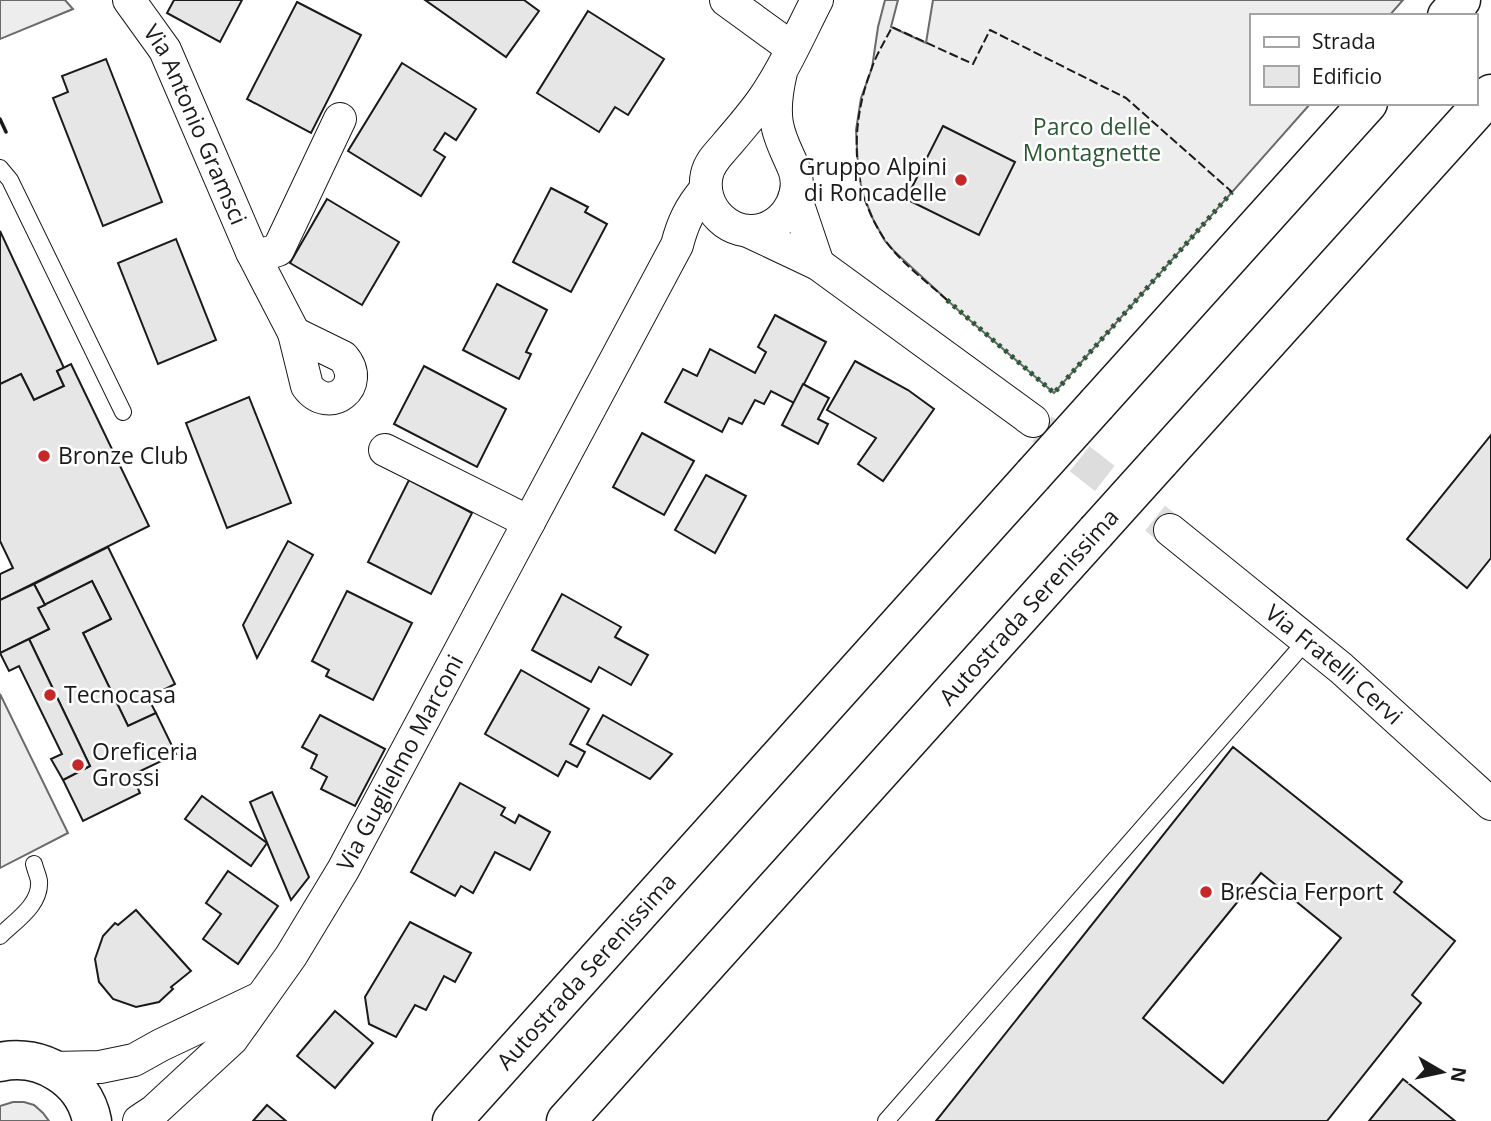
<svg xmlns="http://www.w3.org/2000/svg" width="1491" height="1121" viewBox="0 0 1491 1121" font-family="'Open Sans',sans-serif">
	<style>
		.built { fill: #ededed; stroke: #6a6a6a; stroke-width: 2 }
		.building { fill: #e6e6e6; stroke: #1a1a1a; stroke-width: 2; fill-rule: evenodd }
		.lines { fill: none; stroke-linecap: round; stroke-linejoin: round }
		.minor-tunnel { stroke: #ddd; stroke-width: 32; stroke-dasharray: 32 16; stroke-linecap: butt }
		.service-casing { stroke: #1a1a1a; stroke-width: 18 }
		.minor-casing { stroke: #1a1a1a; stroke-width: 34 }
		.primary-casing { stroke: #1a1a1a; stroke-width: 41 }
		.motorway-casing { stroke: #1a1a1a; stroke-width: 41 }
		.service { stroke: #fff; stroke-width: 16 }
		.minor { stroke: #fff; stroke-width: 32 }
		.primary { stroke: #fff; stroke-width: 38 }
		.motorway { stroke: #fff; stroke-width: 38 }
		.motorway-bridge-casing { stroke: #1a1a1a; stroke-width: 41; stroke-linecap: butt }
		.motorway-bridge { stroke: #fff; stroke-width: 38 }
		.hedge { stroke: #2b5a34; stroke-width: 5; stroke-dasharray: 3.5 5; stroke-linecap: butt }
		.fence { stroke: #1a1a1a; stroke-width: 2; stroke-dasharray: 9 3.5; stroke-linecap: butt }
		.wall { stroke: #1a1a1a; stroke-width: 3.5 }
		.poi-dot { fill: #c62828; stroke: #fff; stroke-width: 2.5 }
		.labels { text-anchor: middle; stroke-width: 5; stroke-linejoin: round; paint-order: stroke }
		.street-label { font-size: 23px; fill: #1a1a1a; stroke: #fff }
		.park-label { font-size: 23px; fill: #2b5a34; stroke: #fff }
		.poi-label { font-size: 23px; fill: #1a1a1a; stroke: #fff; text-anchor: start }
	</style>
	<rect width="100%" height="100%" fill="#fff"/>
	<g class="built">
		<polygon points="0,0 65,0 73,9 0,39"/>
		<polygon points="885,0 898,0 891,27 926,43 933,0 1403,0 1389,16 1251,16 1251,103 1311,103 1054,393 958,310 895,252 885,241 873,219 862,192 858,167 856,130 861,98 872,68 878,27"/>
		<polygon points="0,694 68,833 0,868"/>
		<polygon points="13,1102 24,1102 34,1105 43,1113 49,1121 0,1121 0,1106"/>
	</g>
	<g class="building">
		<polygon points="174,0 242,0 220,42 167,13"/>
		<polygon points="425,0 524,0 539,11 506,57"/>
		<polygon points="297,2 361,35 311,133 247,99"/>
		<polygon points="588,11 664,59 628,115 615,107 599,132 537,93"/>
		<polygon points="106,59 162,202 103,226 53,98 68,92 62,76"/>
		<polygon points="402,63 476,109 456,140 445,133 434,150 445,157 421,196 348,151"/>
		<polygon points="943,126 1015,162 979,235 906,199"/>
		<polygon points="551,188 588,207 585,212 607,224 571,292 513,262"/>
		<polygon points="327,199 399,242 362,305 290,263"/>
		<polygon points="0,231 64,368 57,371 64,386 34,400 21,374 0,384"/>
		<polygon points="176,239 216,340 158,364 118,263"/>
		<polygon points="497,284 547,310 526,352 531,354 519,379 463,350"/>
		<polygon points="775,315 826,342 794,403 771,391 764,404 755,400 742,424 729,418 722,432 665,402 683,369 697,376 710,349 755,373 766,352 758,347"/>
		<polygon points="855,361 908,390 934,409 883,481 858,464 876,438 827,410"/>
		<polygon points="71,364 149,526 0,600 0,574 13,568 0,541 0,384 21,374 34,400 64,386 57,371"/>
		<polygon points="424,366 506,409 477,467 394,424"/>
		<polygon points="803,384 829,398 818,419 828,424 818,444 782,425"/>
		<polygon points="249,397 291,503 227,528 186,423"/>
		<polygon points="642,433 694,461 664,515 613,487"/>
		<polygon points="1491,435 1491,558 1467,588 1407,539"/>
		<polygon points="706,475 746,496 715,553 675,530"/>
		<polygon points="409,480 472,513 431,594 368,562"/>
		<polygon points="288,541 313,555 257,658 243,625"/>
		<polygon points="108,547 175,684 148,698 156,713 128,726 83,633 111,619 92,581 45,605 34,584"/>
		<polygon points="92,581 111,619 83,633 128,726 156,713 176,754 132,775 140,793 83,821 63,780 90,766 29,639 49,629 38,608"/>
		<polygon points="34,584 45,605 38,608 49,629 0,653 0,600"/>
		<polygon points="347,591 412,623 373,700 326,676 329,670 312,661"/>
		<polygon points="562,594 621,627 615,637 648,655 631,685 599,667 591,682 532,650"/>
		<polygon points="29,639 90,766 63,780 51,759 62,754 19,666 9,671 0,653"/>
		<polygon points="521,670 589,709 570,744 585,752 577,767 566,761 558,776 485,734"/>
		<polygon points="320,715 385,749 355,806 321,789 327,777 311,768 317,755 302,747"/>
		<polygon points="603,715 672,754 650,779 587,744"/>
		<path d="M1233 747 1402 882 1394 892 1455 941 1412 995 1421 1003 1327 1121H936ZM1261 873 1341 938 1223 1083 1143 1018Z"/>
		<polygon points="460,783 505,808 501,815 515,823 519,815 550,832 530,870 495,852 473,893 461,886 455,896 411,872"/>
		<polygon points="272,792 309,877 291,900 250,802"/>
		<polygon points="202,796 267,843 251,866 185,819"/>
		<polygon points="228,871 278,906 238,964 203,939 221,914 206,903"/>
		<polygon points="136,910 191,971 171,987 173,989 159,1002 136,1007 113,999 99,982 95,959 103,936 115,923 118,925"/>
		<polygon points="410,922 471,953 455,982 444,976 426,1010 415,1005 396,1037 369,1024 365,997"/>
		<polygon points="335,1011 373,1043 335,1088 297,1056"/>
		<polygon points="1403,1079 1455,1121 1369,1121"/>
		<polygon points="267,1105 286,1121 253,1121"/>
	</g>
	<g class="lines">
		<polyline class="minor-tunnel" points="1042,429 1170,530"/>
		<g class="service-casing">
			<g id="service">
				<polyline points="0,168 10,180 123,412"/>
				<path d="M0 936C15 921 41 905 39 881 38 875 35 869 34 864"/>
				<polyline points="886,1121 1307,640"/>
			</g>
		</g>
		<g class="minor-casing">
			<g id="minor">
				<path id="s1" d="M129 0 165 50 252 252 294 333"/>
				<polyline points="726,0 792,48"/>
				<path d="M781 72C777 89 774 107 777 124 780 141 788 154 794 169 803 193 788 221 764 229 731 239 699 208 707 174 710 161 719 154 727 144 740 129 753 114 764 98 785 68 800 33 817 0"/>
				<polyline points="795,196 818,264"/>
				<polyline points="748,231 818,264 1033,421"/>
				<polyline points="252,252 264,254 278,250 340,119"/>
				<path d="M294 333 343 357C368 386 329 416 307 386Z"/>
				<polyline points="385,450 529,522"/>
				<path id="s2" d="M1170 530 1341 668 1491 804"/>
				<polyline points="53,1068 100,1067 134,1060 161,1045 258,999"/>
				<path id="s3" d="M139 1121 154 1111 232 1039 291 956 343 870 677 245C683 222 690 208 705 190"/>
			</g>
		</g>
		<g class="primary-casing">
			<path id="primary" d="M0 1062C41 1053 84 1079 92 1121"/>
		</g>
		<g class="motorway-casing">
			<g id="motorway">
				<polyline points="1447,16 1461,0"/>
				<polyline points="1097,404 1368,103"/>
				<polyline points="1160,461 1491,94"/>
				<path id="s4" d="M452 1121 1033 475"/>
				<polyline points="566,1121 1096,532"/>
			</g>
		</g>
		<use href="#service" class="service"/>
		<use href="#minor" class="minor"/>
		<use href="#primary" class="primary"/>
		<use href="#motorway" class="motorway"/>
		<g class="motorway-bridge-casing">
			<g id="motorway-bridge">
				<polyline points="1033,475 1097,404"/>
				<polyline points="1096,532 1160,461"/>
			</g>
		</g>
		<use href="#motorway-bridge" class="motorway-bridge"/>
		<polyline class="hedge" points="947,300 1054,393 1232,192"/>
		<path class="fence" d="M947 300C926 281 901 263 885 240 850 189 850 126 871 70 876 55 885 41 892 27L973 64 990 30 1126 98 1232 192"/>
		<polyline class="wall" points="0,119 6,132"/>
	</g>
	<g class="poi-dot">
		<circle cx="961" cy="180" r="7"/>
		<circle cx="44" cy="456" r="7"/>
		<circle cx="50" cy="695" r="7"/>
		<circle cx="78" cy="765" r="7"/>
		<circle cx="1206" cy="892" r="7"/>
	</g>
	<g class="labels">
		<g class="street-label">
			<text dy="8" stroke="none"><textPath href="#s1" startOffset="142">Via Antonio Gramsci</textPath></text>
			<text transform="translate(1029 607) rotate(-48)" y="8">Autostrada Serenissima</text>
			<text dy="8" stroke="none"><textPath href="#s2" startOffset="212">Via Fratelli Cervi</textPath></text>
			<text dy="8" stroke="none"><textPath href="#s3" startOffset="448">Via Guglielmo Marconi</textPath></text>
			<text dy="8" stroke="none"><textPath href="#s4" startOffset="201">Autostrada Serenissima</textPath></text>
		</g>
		<g class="park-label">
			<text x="1092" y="135">Parco delle<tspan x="1092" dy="26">Montagnette</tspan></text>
		</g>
		<g class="poi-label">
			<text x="947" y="175" text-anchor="end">Gruppo Alpini<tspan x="947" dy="26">di Roncadelle</tspan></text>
			<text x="58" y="464">Bronze Club</text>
			<text x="64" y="703">Tecnocasa</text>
			<text x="92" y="760">Oreficeria<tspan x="92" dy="26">Grossi</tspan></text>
			<text x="1220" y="900">Brescia Ferport</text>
		</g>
	</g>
	<rect x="1250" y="14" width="228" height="91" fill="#ffffff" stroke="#a3a3a3" stroke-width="2"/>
	<rect x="1264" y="37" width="35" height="10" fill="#ffffff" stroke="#a3a3a3" stroke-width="2"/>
	<text x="1312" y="49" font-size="21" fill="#1a1a1a">Strada</text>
	<rect x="1264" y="66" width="35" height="21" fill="#e6e6e6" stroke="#a3a3a3" stroke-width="2"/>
	<text x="1312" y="84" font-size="21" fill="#1a1a1a">Edificio</text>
	<g transform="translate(1442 1072) rotate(99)" stroke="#ffffff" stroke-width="5" paint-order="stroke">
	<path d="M0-5L12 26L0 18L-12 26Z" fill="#1a1a1a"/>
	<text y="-10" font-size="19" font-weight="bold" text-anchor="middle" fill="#1a1a1a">N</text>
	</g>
</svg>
